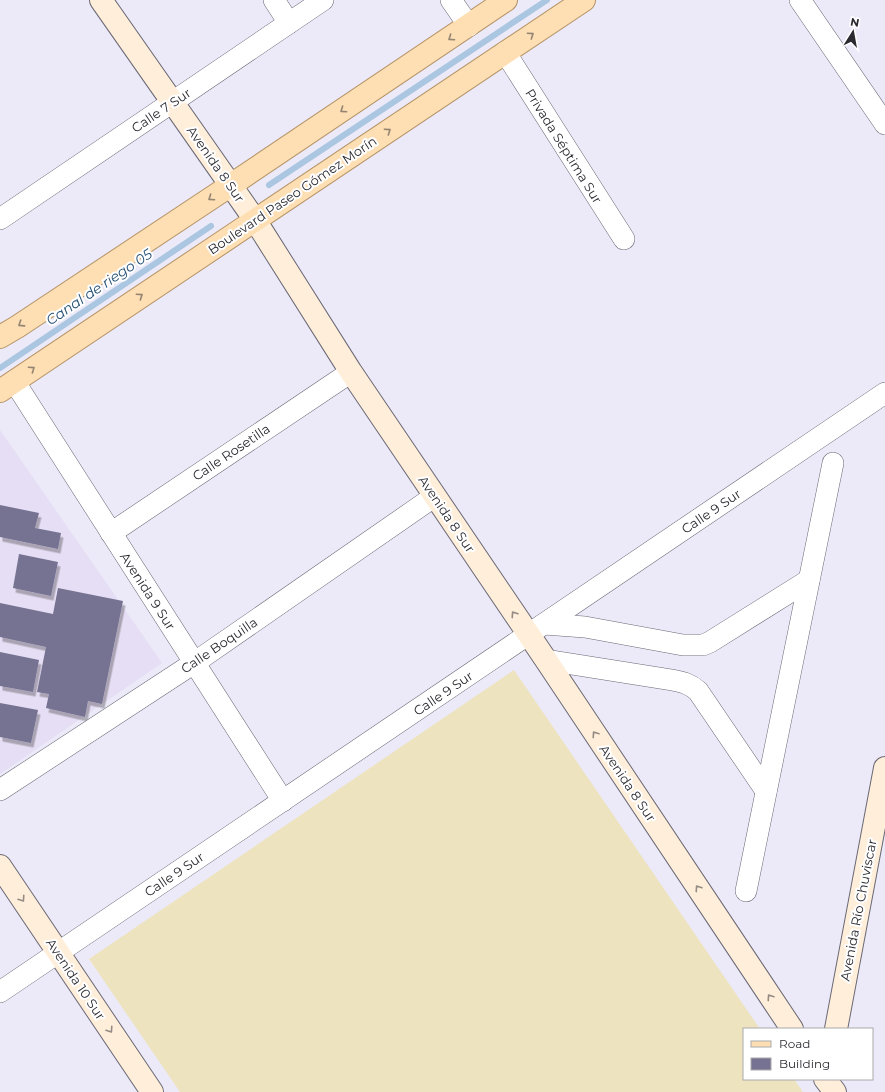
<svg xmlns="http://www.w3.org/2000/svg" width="885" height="1092" viewBox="0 0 885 1092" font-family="Montserrat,sans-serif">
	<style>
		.education { fill: #e6def4 }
		.sand { fill: #ede3be }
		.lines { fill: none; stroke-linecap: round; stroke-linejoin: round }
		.stream { stroke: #aac6e0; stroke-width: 6 }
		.building { fill: #767291; filter: url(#shadow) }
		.street-casing { stroke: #6a6874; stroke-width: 22 }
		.secondary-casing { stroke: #6a6874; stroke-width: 24 }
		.primary-casing { stroke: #b49265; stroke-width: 24 }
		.street { stroke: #fff; stroke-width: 21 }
		.secondary { stroke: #ffefda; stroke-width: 22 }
		.primary { stroke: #fedfb4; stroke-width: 22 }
		.oneway { stroke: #948472 }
		.oneway2 { stroke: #958c85 }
		.labels { text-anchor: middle; stroke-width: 4; stroke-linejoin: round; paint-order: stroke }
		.street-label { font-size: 13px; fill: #2b2a30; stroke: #fff }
		.water-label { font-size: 14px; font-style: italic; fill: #255075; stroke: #fff }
	</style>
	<defs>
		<filter id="shadow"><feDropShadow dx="2.5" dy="4.5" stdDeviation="0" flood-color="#0004"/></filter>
	</defs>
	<rect width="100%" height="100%" fill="#eceaf9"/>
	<polygon class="education" points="0,430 162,663 0,774"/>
	<polygon class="sand" points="514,670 760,1029 744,1029 744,1079 794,1079 803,1092 180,1092 89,959"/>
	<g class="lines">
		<g class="stream">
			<polyline points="269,185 547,0"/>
			<polyline points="0,368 211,226"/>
		</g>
	</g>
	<g class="building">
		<polygon points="0,505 39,513 35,528 61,533 58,549 0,537"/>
		<polygon points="19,554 58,562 51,596 13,588"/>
		<polygon points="58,588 123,601 102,704 88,701 85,717 46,708 49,694 37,692 46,647 0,637 0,603 53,614"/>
		<polygon points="0,652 39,660 33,692 0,686"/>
		<polygon points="0,703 38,710 31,743 0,737"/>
	</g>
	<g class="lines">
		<g class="street-casing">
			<g id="street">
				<polyline points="274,0 289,23"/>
				<polyline points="451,0 469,26"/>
				<polyline points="800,0 885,124"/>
				<polyline points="505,52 624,239"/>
				<polyline points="0,219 323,0"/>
				<polyline points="14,381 283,801"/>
				<polyline points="111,533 351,372"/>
				<polyline points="544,624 585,627 683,645 703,645 710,642 809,580"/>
				<path d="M546 660 672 680C683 682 690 684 698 691L766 791"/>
				<polyline points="0,790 194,663 435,496"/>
				<polyline points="746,891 833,463"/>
				<polyline points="0,992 885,393"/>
			</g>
		</g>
		<g class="secondary-casing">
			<g id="secondary">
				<polyline points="101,0 255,220 351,372 546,660 792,1029"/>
				<polyline points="0,866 152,1092"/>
				<polyline points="836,1029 885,768"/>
				<polyline points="825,1079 835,1092"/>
			</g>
		</g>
		<g class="primary-casing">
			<g id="primary">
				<polyline points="0,337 17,327 231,185 506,0"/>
				<polyline points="0,391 584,0"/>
			</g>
		</g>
		<use href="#street" class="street"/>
		<use href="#secondary" class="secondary"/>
		<use href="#primary" class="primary"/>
	</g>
	<defs><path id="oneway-chevron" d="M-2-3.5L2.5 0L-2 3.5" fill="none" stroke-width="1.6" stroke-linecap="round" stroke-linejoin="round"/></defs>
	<g class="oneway">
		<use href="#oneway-chevron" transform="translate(531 35) rotate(-34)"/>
		<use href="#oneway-chevron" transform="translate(451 38) rotate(146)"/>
		<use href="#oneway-chevron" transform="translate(343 110) rotate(146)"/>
		<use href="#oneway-chevron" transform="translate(388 131) rotate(-34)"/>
		<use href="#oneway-chevron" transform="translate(211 198) rotate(146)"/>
		<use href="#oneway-chevron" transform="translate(140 296) rotate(-34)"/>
		<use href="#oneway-chevron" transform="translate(21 324) rotate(147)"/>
		<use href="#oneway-chevron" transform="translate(32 369) rotate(-34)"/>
	</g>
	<g class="oneway2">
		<use href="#oneway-chevron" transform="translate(514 614) rotate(-124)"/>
		<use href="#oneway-chevron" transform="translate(595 734) rotate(-124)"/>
		<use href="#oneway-chevron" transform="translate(698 888) rotate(-124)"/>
		<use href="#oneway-chevron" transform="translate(22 899) rotate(56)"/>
		<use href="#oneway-chevron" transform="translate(770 997) rotate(-124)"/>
		<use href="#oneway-chevron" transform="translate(110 1030) rotate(56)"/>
	</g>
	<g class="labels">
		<g class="street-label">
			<text transform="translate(161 110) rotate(-34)" y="5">Calle 7 Sur</text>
			<text transform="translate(564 146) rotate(58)" y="5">Privada Séptima Sur</text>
			<text transform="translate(216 164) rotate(55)" y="5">Avenida 8 Sur</text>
			<text transform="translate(292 195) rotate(-34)" y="5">Boulevard Paseo Gómez Morín</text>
			<text transform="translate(231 452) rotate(-34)" y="5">Calle Rosetilla</text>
			<text transform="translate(711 511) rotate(-34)" y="5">Calle 9 Sur</text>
			<text transform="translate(447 514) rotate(56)" y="5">Avenida 8 Sur</text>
			<text transform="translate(148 591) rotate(57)" y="5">Avenida 9 Sur</text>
			<text transform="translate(219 645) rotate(-34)" y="5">Calle Boquilla</text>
			<text transform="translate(443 693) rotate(-34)" y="5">Calle 9 Sur</text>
			<text transform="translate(628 783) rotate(56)" y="5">Avenida 8 Sur</text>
			<text transform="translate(174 874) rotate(-34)" y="5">Calle 9 Sur</text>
			<text transform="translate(858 910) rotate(-79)" y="5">Avenida Río Chuviscar</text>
			<text transform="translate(76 979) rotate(56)" y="5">Avenida 10 Sur</text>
		</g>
		<g class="water-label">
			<text transform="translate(99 287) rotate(-34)" y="5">Canal de riego 05</text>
		</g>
	</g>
	<rect x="743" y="1028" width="130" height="52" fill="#ffffff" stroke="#aaaaac"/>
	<rect x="751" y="1041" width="20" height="6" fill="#fedfb4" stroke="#aaaaac"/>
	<text x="779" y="1048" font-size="12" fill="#2b2a30">Road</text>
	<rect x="751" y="1058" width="20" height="12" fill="#767291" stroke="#aaaaac"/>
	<text x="779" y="1068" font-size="12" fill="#2b2a30">Building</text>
	<g transform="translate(853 32) rotate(11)" stroke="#ffffff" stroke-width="3" paint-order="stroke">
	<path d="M0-3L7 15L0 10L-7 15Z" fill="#2b2a30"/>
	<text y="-6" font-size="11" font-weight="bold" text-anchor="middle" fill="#2b2a30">N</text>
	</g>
</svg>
